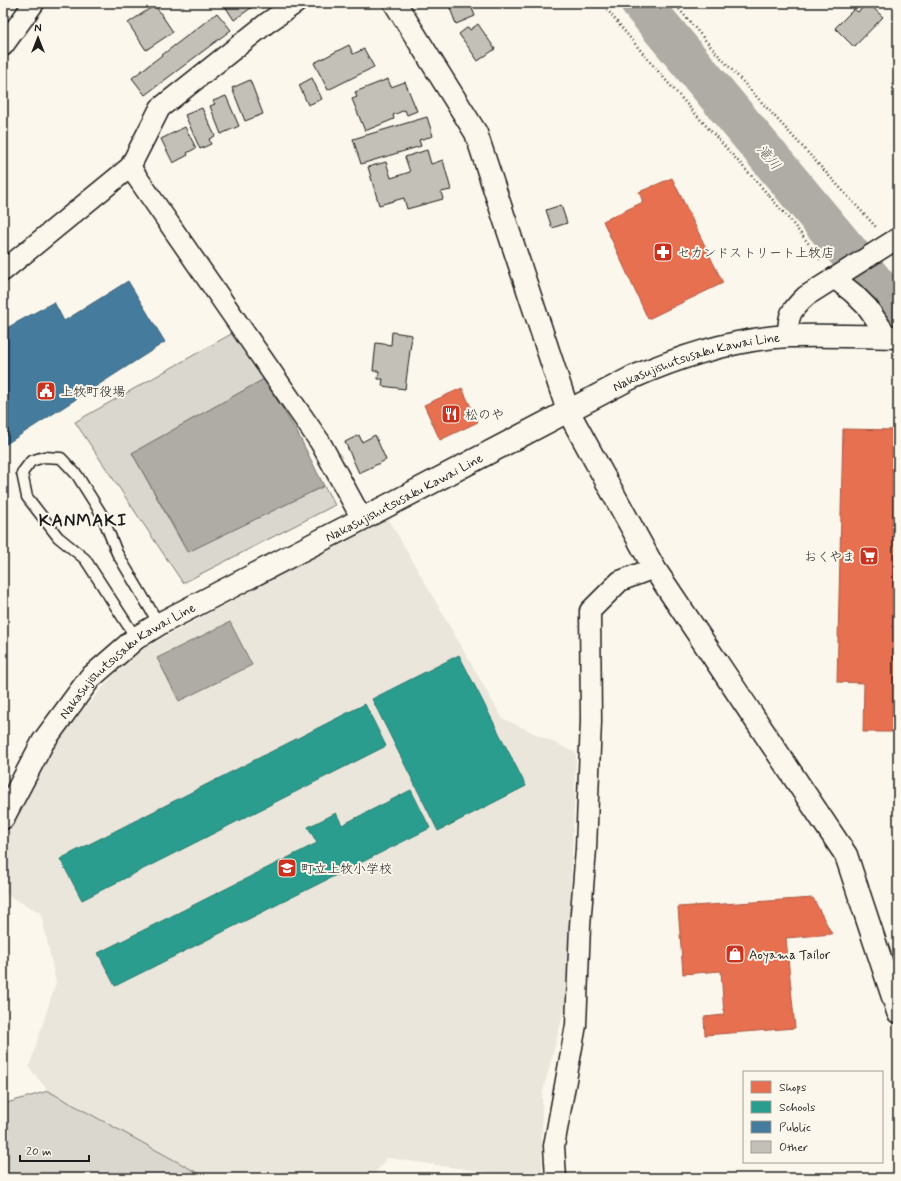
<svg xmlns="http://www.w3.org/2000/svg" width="901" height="1181" viewBox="0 0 901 1181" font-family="Mynerve,'Klee One',sans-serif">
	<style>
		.built { fill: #eae6dc }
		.green { fill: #dad7ce; stroke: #7b7a75 }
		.water { fill: #afaca5; stroke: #74726e }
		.shops { fill: #e76f51; stroke: #aa5641 }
		.schools { fill: #2a9d8f; stroke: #26766c }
		.public { fill: #457b9d; stroke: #395e76 }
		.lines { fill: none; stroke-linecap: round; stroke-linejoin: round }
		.river { stroke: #afaca5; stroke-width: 41 }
		.building { fill: #c3c0b8; stroke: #1c1c1c }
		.service-casing { stroke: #1c1c1c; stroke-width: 13 }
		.minor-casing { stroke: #1c1c1c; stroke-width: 23 }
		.tertiary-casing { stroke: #1c1c1c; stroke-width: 25 }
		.secondary-casing { stroke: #1c1c1c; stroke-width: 25 }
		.path { stroke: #1c1c1c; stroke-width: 2.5; stroke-dasharray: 1 3; stroke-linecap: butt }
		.service { stroke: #fbf7ec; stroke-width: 10 }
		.minor { stroke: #fbf7ec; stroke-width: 20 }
		.tertiary { stroke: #fbf7ec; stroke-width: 22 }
		.secondary { stroke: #fbf7ec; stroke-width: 22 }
		.labels { text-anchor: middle; stroke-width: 4; stroke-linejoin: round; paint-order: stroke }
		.poi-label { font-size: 13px; fill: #1c1c1c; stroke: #fbf7ec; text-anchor: start }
		.street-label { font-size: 13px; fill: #1c1c1c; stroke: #fbf7ec }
		.water-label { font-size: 14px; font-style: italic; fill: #575653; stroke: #fbf7ec }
		.district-label { font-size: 17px; font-weight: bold; letter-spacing: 1px; fill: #1c1c1c; stroke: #fbf7ec }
	</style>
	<rect width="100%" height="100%" fill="#fbf7ec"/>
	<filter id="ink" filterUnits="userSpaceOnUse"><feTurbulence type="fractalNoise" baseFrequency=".025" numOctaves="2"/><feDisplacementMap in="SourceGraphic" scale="8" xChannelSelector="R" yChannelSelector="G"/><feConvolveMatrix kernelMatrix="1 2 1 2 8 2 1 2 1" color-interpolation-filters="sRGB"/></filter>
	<g filter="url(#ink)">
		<g class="built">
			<polygon points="388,518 502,718 576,753 566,1004 542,1095 542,1178 528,1178 387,1158 371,1178 204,1178 53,1097 29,1067 56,982 41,913 3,893 3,843 17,814 58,739 126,661 153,643"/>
			<polygon points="3,680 6,711 3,727"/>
		</g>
		<g class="green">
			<polygon points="233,333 264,379 132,453 187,552 324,486 335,505 183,583 75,422"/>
			<polygon points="48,1091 207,1178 3,1178 3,1104"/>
		</g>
		<g class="water">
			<polygon points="264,379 297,432 324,486 188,552 132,453"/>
			<polygon points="230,622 252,665 179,701 157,658"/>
		</g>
		<g class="shops">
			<polygon points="672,178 723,283 648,319 603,221 643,202 639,192"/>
			<polygon points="462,388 478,422 440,440 424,405"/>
			<polygon points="843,429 898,430 898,769 895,769 895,732 863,732 864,683 837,682"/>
			<polygon points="813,898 832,934 786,938 795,1028 705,1035 704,1017 724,1015 721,971 683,974 678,907"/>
		</g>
		<g class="schools">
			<polygon points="459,655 526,786 438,831 372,699"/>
			<polygon points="365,704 386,746 82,900 60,859"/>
			<polygon points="411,790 430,828 115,986 98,953 317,843 308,827 336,813 342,825"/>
		</g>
		<polygon class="public" points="128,281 165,342 3,446 3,362 6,360 3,355 3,330 54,302 64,321"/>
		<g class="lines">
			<polyline class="river" points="641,3 898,312"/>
		</g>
		<g class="building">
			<polygon points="223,3 258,3 234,20"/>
			<polygon points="448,3 470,3 475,16 456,24"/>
			<polygon points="868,3 883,17 854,47 835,28 854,9 858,12"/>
			<polygon points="155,5 173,32 146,50 128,23"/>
			<polygon points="217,13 231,30 145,95 132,78"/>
			<polygon points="478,24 495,49 478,61 459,34 468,27 470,30"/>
			<polygon points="349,45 353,54 364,49 374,67 328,90 314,63"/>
			<polygon points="312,78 322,99 308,105 299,85"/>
			<polygon points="388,79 391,87 405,82 417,111 407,115 405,110 393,115 394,119 365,131 352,99 357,97 355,92"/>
			<polygon points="250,80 263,114 245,121 232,88"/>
			<polygon points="226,96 239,126 221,134 210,106 215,104 213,101"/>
			<polygon points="202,108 215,136 209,139 211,144 200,149 185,115"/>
			<polygon points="427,117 433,136 419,140 421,146 361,164 353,139"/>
			<polygon points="185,127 196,148 187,153 188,155 173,163 161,139"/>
			<polygon points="427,150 431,164 443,160 451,190 441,192 443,199 407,209 404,198 379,205 368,167 386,162 391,178 410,172 405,157"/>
			<polygon points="561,205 567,223 552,228 546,210"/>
			<polygon points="392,332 412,335 405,389 382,386 383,379 378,379 379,371 373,371 376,343 391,345"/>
			<polygon points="359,435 362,442 375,435 386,460 359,473 345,442"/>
		</g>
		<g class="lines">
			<g class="service-casing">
				<polyline id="service" points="136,638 85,559 58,537 27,497 22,473 31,461 44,457 61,458 77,475 102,515 117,553 159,624"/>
			</g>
			<g class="minor-casing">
				<g id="minor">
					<polyline points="3,46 34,3"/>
					<polyline points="130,167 320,442 362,519"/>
					<polyline points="3,271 130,167 160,108 267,23 296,3"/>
					<polyline points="834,278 853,293 868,308 887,336"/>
					<path d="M788 336C788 315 790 311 806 296L898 238"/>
					<polyline points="556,1178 554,1146 576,1025 580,926 586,849 591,721 590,611 620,581 654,568"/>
				</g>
			</g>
			<g class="tertiary-casing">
				<polyline id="tertiary" points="395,3 476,133 568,411 654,568 846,855 898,1012"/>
			</g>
			<g class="secondary-casing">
				<g id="secondary">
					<path id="s1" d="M3 818 43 742 90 678 136 638 159 624 362 519 631 378C681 356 734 339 789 336 825 335 862 336 898 337"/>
				</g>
			</g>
			<g class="path">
				<path d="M602 3C639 50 678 95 718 139 754 179 791 218 822 262"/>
				<polyline points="674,3 711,47 876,227"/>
			</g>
			<use href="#service" class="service"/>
			<use href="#minor" class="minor"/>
			<use href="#tertiary" class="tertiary"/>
			<use href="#secondary" class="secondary"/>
		</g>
	</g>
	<defs>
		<g id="pharmacy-square" transform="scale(1)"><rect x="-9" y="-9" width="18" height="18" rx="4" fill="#c8321e" stroke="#fbf7ec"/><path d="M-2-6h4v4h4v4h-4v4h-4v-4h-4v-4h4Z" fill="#fff"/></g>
		<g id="civic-square" transform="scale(1)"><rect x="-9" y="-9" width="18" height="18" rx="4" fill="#c8321e" stroke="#fbf7ec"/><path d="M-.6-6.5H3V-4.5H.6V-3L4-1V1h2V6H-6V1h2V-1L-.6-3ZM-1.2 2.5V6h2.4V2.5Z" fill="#fff"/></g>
		<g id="restaurant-square" transform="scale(1)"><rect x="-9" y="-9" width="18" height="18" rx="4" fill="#c8321e" stroke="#fbf7ec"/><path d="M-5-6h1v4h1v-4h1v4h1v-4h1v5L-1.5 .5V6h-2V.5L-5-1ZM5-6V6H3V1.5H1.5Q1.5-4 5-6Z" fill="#fff"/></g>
		<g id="supermarket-square" transform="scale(1)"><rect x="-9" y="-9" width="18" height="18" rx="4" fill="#c8321e" stroke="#fbf7ec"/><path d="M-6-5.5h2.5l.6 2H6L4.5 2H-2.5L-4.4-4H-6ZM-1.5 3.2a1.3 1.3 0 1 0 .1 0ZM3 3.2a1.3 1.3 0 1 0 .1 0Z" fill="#fff"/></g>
		<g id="school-square" transform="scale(1)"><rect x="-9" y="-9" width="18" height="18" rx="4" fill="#c8321e" stroke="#fbf7ec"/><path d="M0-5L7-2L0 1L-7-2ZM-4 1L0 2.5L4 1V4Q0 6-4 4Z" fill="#fff"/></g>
		<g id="shop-square" transform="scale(1)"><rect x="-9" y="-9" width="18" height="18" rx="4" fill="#c8321e" stroke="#fbf7ec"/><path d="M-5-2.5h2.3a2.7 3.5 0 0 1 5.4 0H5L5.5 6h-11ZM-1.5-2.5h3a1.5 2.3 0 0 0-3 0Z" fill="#fff"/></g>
	</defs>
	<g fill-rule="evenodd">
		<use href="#pharmacy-square" x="663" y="252"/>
		<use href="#civic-square" x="46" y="391"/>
		<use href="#restaurant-square" x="451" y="414"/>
		<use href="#supermarket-square" x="869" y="556"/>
		<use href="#school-square" x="287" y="868"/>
		<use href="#shop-square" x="735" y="954"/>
	</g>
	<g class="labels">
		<g class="poi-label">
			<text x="677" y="257">セカンドストリート上牧店</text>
			<text x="60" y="396">上牧町役場</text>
			<text x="465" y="419">松のや</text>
			<text x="855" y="561" text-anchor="end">おくやま</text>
			<text x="301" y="873">町立上牧小学校</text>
			<text x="749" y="959">Aoyama Tailor</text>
		</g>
		<g class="street-label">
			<text dy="5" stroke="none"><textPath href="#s1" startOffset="853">Nakasujishutsusaku Kawai Line</textPath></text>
			<text dy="5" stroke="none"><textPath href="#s1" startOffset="529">Nakasujishutsusaku Kawai Line</textPath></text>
			<text dy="5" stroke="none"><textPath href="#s1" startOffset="205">Nakasujishutsusaku Kawai Line</textPath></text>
		</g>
		<g class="water-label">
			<text transform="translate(769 157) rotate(50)" y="5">滝川</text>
		</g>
		<g class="district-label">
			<text x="83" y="526">KANMAKI</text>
		</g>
	</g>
	<rect width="901" height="1181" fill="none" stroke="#fbf7ec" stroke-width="16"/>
	<rect x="8" y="8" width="885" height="1165" fill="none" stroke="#1c1c1c" stroke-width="1.5" filter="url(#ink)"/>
	<rect x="743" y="1071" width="140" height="92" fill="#fbf7ec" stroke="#a29f99"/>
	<rect x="751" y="1081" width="20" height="12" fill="#e76f51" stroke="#a29f99"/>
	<text x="779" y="1091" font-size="12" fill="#1c1c1c">Shops</text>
	<rect x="751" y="1101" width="20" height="12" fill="#2a9d8f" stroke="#a29f99"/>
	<text x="779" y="1111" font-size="12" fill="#1c1c1c">Schools</text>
	<rect x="751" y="1121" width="20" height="12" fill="#457b9d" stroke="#a29f99"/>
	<text x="779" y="1131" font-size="12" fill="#1c1c1c">Public</text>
	<rect x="751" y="1141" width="20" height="12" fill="#c3c0b8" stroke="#a29f99"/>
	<text x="779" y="1151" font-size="12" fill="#1c1c1c">Other</text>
	<g transform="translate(38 38)" stroke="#fbf7ec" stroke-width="3" paint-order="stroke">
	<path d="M0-3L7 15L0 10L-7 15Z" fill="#1c1c1c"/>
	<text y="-6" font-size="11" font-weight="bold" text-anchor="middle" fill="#1c1c1c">N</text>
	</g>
	<path d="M20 1155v6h69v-6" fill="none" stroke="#1c1c1c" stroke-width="2"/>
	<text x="26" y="1155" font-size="12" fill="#1c1c1c" stroke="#fbf7ec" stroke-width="3" paint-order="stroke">20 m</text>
</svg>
